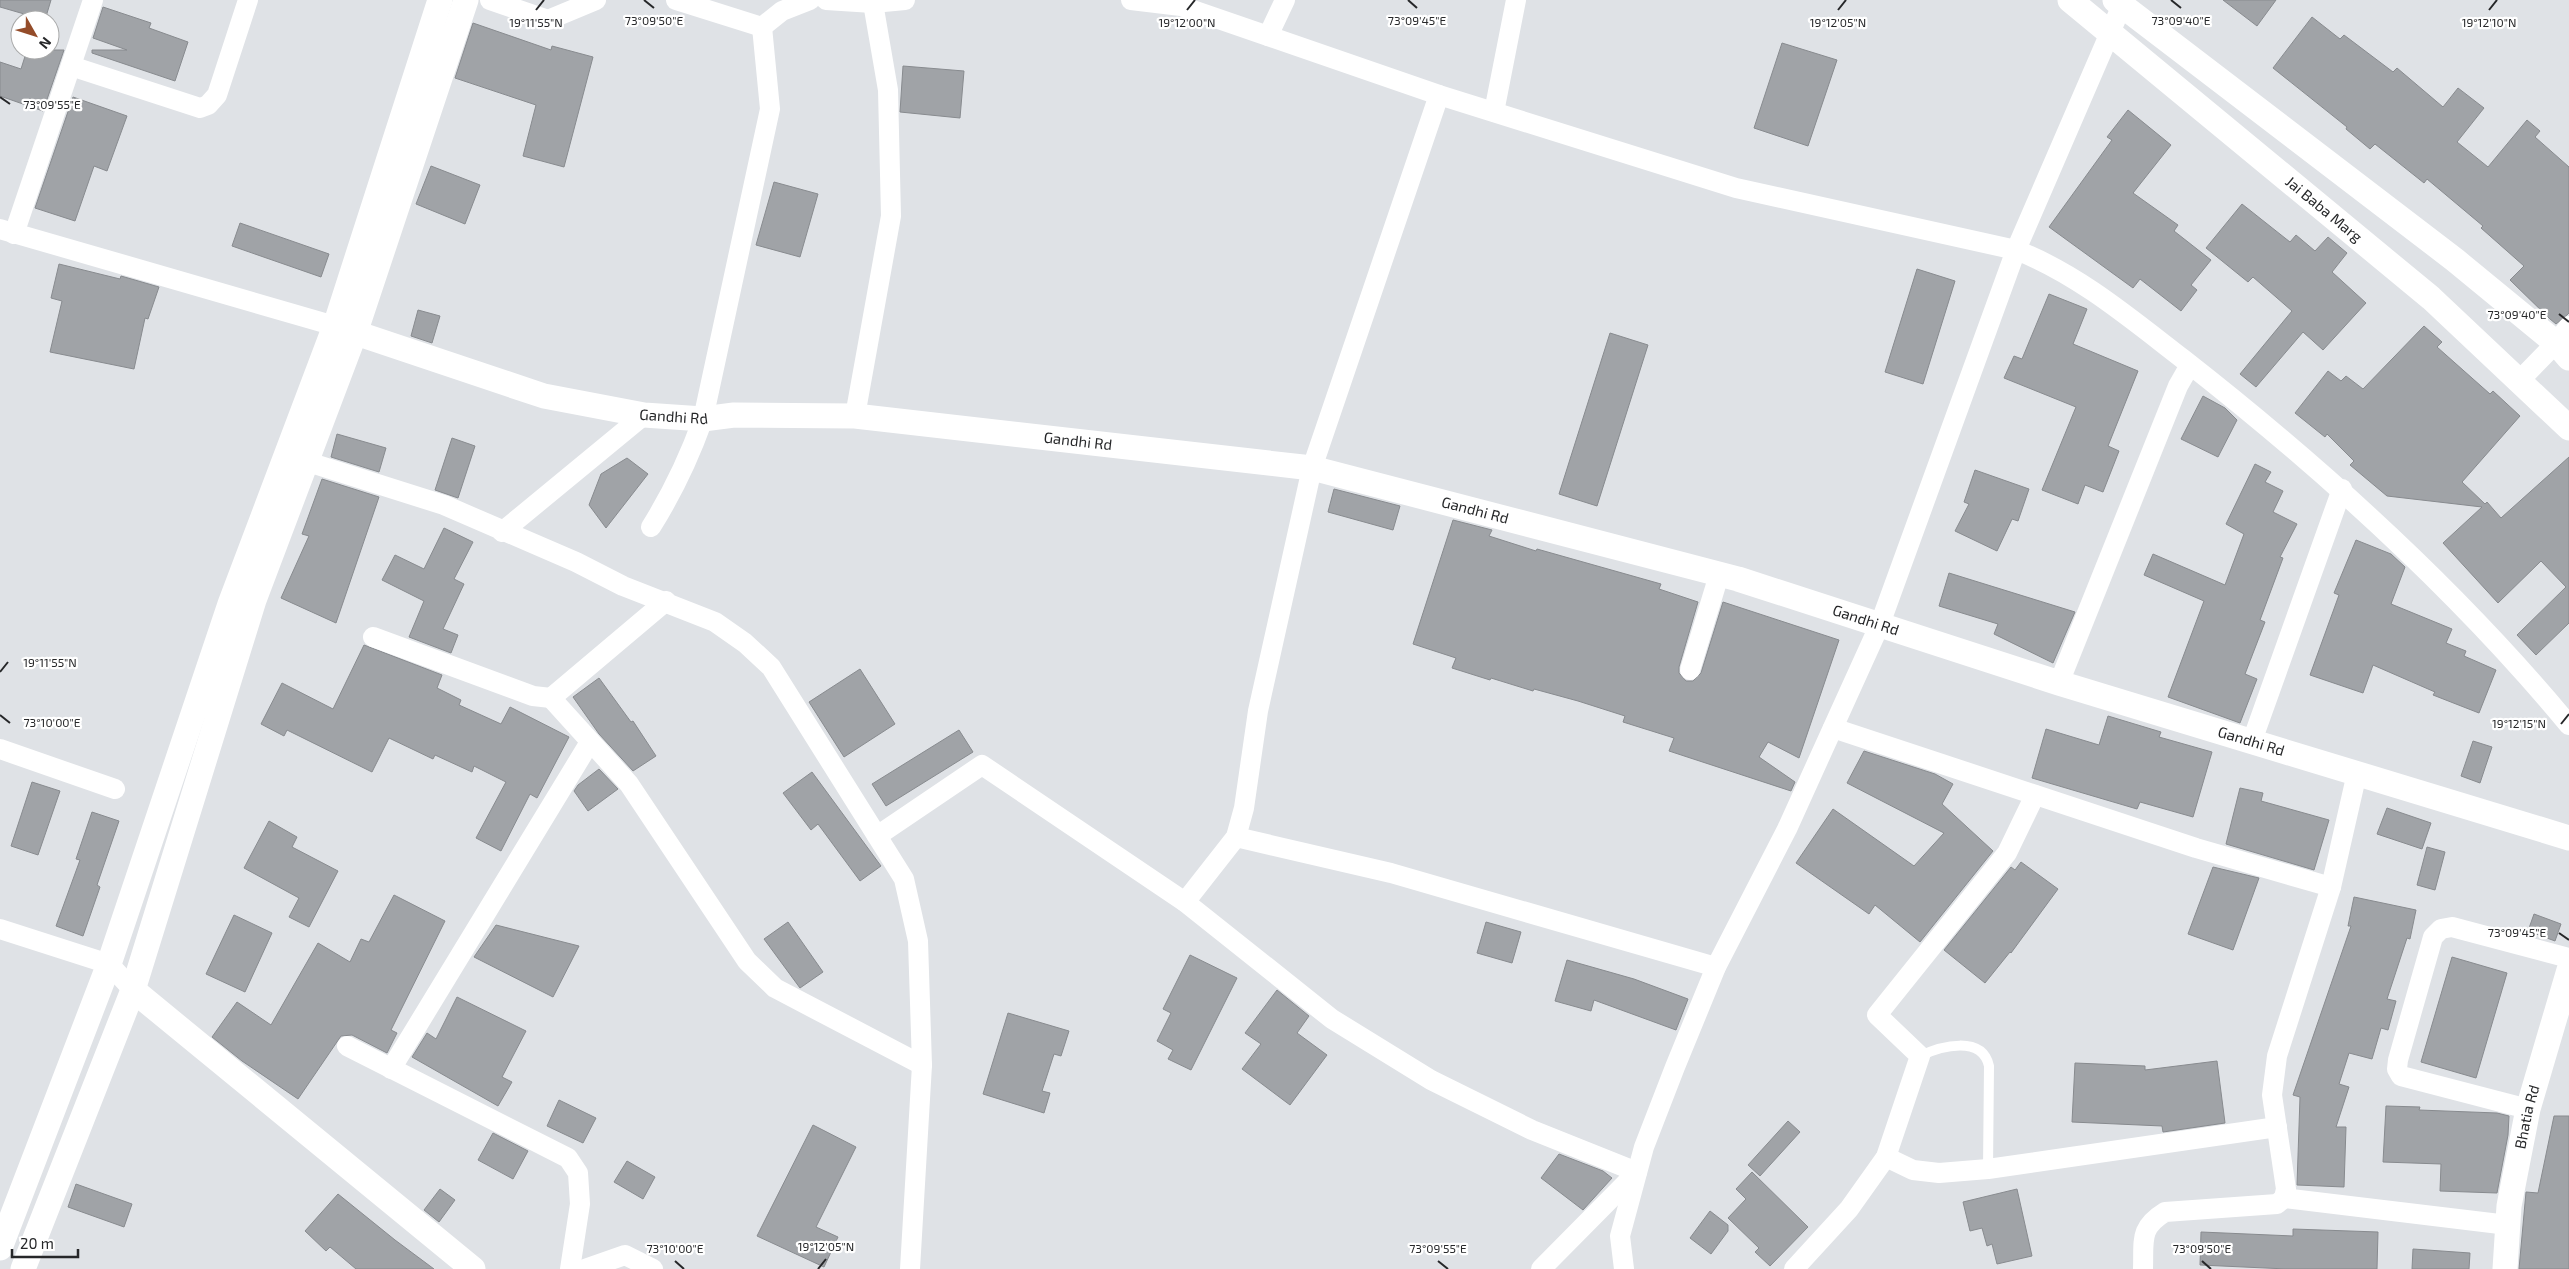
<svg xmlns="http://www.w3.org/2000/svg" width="2569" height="1269" viewBox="0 0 2569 1269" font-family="'Exo 2',sans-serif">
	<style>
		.building { fill: #a0a3a7; stroke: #888b8f }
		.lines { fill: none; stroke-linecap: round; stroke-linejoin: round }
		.service { stroke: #fff; stroke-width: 10 }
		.minor { stroke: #fff; stroke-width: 20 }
		.tertiary { stroke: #fff; stroke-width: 25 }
		.ticks { fill: none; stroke: #262729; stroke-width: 2 }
		.labels { text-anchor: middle; stroke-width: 4.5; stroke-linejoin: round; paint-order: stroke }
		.street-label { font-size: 15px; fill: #262729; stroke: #fff }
		.ticks-label { font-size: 12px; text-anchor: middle; fill: #262729; stroke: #fff; stroke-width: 4.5; stroke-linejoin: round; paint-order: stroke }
	</style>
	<rect width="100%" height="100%" fill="#dfe2e6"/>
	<g class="building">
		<polygon points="0,0 51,0 45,20 0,7"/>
		<polygon points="2223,0 2276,0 2257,26"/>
		<polygon points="103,7 151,23 149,28 188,42 175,81 92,53 92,50 127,50 93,38"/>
		<polygon points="2312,17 2340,39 2344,35 2393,72 2397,68 2443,107 2458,88 2484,108 2457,142 2488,167 2527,120 2540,131 2535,137 2569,167 2569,313 2567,315 2556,324 2550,319 2510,280 2524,266 2481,228 2483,226 2427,179 2424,183 2375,144 2370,149 2346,129 2347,127 2273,68"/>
		<polygon points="473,23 551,50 552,46 593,57 564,167 523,156 536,105 455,78"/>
		<polygon points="1782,43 1837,60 1808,146 1754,128"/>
		<polygon points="27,50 64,50 43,111 0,96 0,62 21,69"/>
		<polygon points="903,66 964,71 960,118 900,112"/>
		<polygon points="73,97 127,116 107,171 94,166 75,221 35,208"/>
		<polygon points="2128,110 2171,145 2133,193 2178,225 2174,231 2211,260 2191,285 2197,290 2181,311 2140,279 2133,288 2049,227 2112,140 2107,137"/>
		<polygon points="431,166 480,185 465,224 416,204"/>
		<polygon points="774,182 818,194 800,257 756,245"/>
		<polygon points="2242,204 2290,242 2296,235 2315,251 2328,237 2347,253 2332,272 2366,303 2323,350 2303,332 2256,387 2240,374 2292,311 2253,277 2248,282 2206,248"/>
		<polygon points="240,223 329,254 321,277 232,246"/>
		<polygon points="59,264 120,279 121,276 159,287 148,319 145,318 134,369 50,352 62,301 51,298"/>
		<polygon points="1917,269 1955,281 1923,384 1885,372"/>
		<polygon points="2049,294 2087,309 2073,344 2138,371 2108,446 2119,451 2103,492 2085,485 2078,504 2042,490 2076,407 2004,378 2014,356 2022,359"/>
		<polygon points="418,310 440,316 432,343 411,336"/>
		<polygon points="2424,326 2442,342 2437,347 2490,394 2493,391 2520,416 2462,482 2485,504 2487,502 2501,518 2569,457 2569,623 2536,655 2517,635 2566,587 2541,561 2498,603 2443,543 2482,507 2387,496 2350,465 2354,461 2327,434 2325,437 2295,413 2328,371 2341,381 2346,376 2363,389"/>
		<polygon points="1610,333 1648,345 1597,506 1559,494"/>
		<polygon points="2203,396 2225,408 2237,420 2218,457 2181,439"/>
		<polygon points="337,434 386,448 379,472 331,457"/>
		<polygon points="452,438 475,446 458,498 435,490"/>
		<polygon points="627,458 648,474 606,528 589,505 601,474"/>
		<polygon points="2255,464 2271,472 2265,482 2283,491 2273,512 2297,524 2280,557 2283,558 2260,620 2265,622 2245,674 2257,679 2240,723 2168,697 2204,601 2144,575 2153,554 2225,585 2244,534 2226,524"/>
		<polygon points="1975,470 2029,489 2018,521 2012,519 1997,551 1955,531 1969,504 1964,502"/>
		<polygon points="322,479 379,497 336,623 281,598 309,536 302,534"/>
		<polygon points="1334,489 1400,506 1393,530 1328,512"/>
		<polygon points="1453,520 1492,530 1489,536 1536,551 1537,549 1661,584 1659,589 1698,602 1679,667 1679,673 1686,681 1693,681 1701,673 1723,602 1839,640 1799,758 1768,742 1759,757 1795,782 1791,791 1669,751 1674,738 1623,722 1625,716 1578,701 1534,689 1533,691 1491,678 1490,680 1452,668 1456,658 1413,644"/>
		<polygon points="444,528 473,542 454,579 464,584 443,629 458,635 451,653 409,637 424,601 382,580 395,555 424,569"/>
		<polygon points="2356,540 2391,554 2405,567 2391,604 2452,629 2446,643 2466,651 2464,656 2496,670 2479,713 2433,695 2435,692 2373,665 2363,693 2310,675 2339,595 2334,593"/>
		<polygon points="1949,573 2075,612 2053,663 1994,634 1998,624 1939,606"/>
		<polygon points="364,645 442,675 437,688 461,700 459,705 501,724 510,707 569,737 537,798 530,794 501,851 476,838 506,782 474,766 472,772 435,755 433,759 389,738 372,772 287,730 284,736 261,724 282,683 333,709"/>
		<polygon points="860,669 895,724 844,757 809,702"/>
		<polygon points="599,678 631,722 633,721 656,756 633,771 599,734 573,697"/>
		<polygon points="2108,716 2161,732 2159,737 2212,752 2193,817 2140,802 2137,809 2032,778 2046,729 2099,745"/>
		<polygon points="959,730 973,752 886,806 872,784"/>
		<polygon points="2473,741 2492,747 2480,783 2461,776"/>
		<polygon points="1864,751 1935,774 1953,784 1942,804 1993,851 1920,942 1875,905 1869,914 1796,863 1833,809 1914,866 1944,833 1847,783"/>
		<polygon points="599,769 618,789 588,811 574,791 578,785"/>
		<polygon points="812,772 881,866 860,881 818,824 811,830 783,793"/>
		<polygon points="32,782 60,791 38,855 11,846"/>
		<polygon points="2240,788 2263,793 2261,801 2329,820 2314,870 2226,844"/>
		<polygon points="2387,808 2431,823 2422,849 2377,834"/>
		<polygon points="92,812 119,821 97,885 100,887 83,936 56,926 80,860 76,859"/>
		<polygon points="269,821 297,837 292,847 338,871 309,927 289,917 299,898 244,868"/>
		<polygon points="2427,847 2445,852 2435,890 2417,885"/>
		<polygon points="2021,862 2058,889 2011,953 2010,952 1985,983 1944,950 2011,867 2015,870"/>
		<polygon points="2213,867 2259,878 2233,950 2188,934"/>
		<polygon points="394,895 445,921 391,1030 397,1033 387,1053 352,1035 341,1036 298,1099 242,1061 212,1037 237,1002 271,1025 318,943 350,962 361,939 369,942"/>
		<polygon points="2354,897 2416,910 2410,939 2407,938 2387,999 2396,1001 2388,1030 2381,1028 2372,1059 2349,1053 2339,1084 2349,1087 2336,1127 2346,1127 2344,1187 2297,1185 2300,1097 2293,1095 2351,926 2348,926"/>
		<polygon points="2534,914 2561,924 2555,941 2528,931"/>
		<polygon points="234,915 272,933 245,992 206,974"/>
		<polygon points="788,922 823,972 800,988 764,939"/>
		<polygon points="1486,922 1521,932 1512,963 1477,953"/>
		<polygon points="496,925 579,946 553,997 474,957"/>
		<polygon points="1190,955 1237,978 1191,1070 1168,1059 1173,1050 1157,1041 1171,1013 1163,1009"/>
		<polygon points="2452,957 2507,973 2476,1078 2421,1062"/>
		<polygon points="1567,960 1634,979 1688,999 1676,1030 1594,1000 1591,1011 1555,1001"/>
		<polygon points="1277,990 1309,1016 1297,1033 1327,1055 1290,1105 1242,1069 1261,1044 1245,1033"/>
		<polygon points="457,997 526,1031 502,1077 512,1082 498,1106 412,1057 427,1033 436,1039"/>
		<polygon points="1008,1013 1069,1031 1061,1056 1054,1054 1042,1091 1050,1093 1044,1113 983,1094"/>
		<polygon points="2217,1061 2225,1123 2163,1132 2162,1126 2072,1122 2075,1063 2145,1066 2145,1070"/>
		<polygon points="559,1100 596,1118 583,1143 547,1126"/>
		<polygon points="2386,1106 2420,1107 2419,1110 2497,1113 2509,1116 2508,1135 2497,1193 2440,1191 2441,1164 2383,1162"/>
		<polygon points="2554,1116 2569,1116 2569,1269 2519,1269 2526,1192 2538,1193"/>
		<polygon points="1788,1121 1800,1132 1760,1176 1748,1165"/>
		<polygon points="813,1125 856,1147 816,1227 838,1237 824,1267 757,1236"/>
		<polygon points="493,1133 528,1151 513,1179 478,1160"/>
		<polygon points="1559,1154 1603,1171 1612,1178 1583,1210 1541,1178"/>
		<polygon points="627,1161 655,1177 643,1199 614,1182"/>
		<polygon points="1752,1172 1808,1227 1770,1266 1755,1252 1759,1248 1728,1218 1746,1199 1736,1189"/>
		<polygon points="76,1184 132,1204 124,1227 68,1207"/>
		<polygon points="440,1189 455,1200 439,1222 424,1210"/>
		<polygon points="2017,1189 2032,1256 1997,1264 1992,1244 1987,1246 1982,1228 1970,1231 1963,1202"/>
		<polygon points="338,1194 395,1240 434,1269 356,1269 330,1247 326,1251 305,1231"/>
		<polygon points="1710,1211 1728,1225 1728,1231 1711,1254 1690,1238"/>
		<polygon points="2293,1229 2378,1232 2377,1269 2287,1269 2200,1265 2201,1232 2293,1236"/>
		<polygon points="2413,1249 2470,1253 2469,1269 2412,1269"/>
	</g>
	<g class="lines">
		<path class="service" d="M1920 1056C1941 1046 1982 1035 1989 1066L1988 1169"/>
		<g class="minor">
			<polyline points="490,0 548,20 596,0"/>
			<polyline points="676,0 762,27"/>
			<polyline points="826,0 873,3 905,0"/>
			<path d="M1131 0 1181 6 1439 95 1736 188 2016 250C2078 274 2131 319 2183 359 2321 467 2457 590 2569 725"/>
			<polyline points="762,27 782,11 810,0"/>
			<polyline points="1268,36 1285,0"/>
			<polyline points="71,66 200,108 208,105 217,95 248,0"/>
			<polyline points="1494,112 1516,0"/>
			<polyline points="0,229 335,326"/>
			<polyline points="14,234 93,0"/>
			<polyline points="2519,381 2556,343 2569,326"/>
			<polyline points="855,416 891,216 888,90 873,3"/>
			<polyline points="308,462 444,505 576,562 623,586 715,622 745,643 771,667 904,879 918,941 922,1065 910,1269"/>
			<path d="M651 527C673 492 689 458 703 419L770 109 762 27"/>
			<polyline points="502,532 644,415"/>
			<polyline points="373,637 533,696 551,698 666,601"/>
			<polyline points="1690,670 1719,575"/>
			<polyline points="2059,683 2178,386 2190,365"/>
			<polyline points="551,698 629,784 747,961 775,988 922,1065"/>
			<polyline points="1833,728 2196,848 2331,887"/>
			<polyline points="2252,741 2342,489"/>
			<polyline points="0,749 115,789"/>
			<polyline points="877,836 982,765 1185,902 1332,1019 1431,1080 1532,1130 1637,1172 1541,1269"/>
			<polyline points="1236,837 1391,873 1716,967"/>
			<polyline points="1185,902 1236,837 1244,808 1258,711 1312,468 1439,95"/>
			<polyline points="0,929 109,964 133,990"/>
			<polyline points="347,1046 568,1158 578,1173 580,1204 570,1269"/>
			<polyline points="391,1069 590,742"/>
			<polyline points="2528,1109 2401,1076 2397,1069 2398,1060 2433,937 2441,929 2452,927 2569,958"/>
			<polyline points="1886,1157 1913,1170 1939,1173 1988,1169 2277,1127"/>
			<polyline points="2284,1198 2508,1225"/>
			<polyline points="585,1269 625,1255 653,1269"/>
			<polyline points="1624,1269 1620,1236 1644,1147 1675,1067 1716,967 1787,829 1880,624 2016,250 2122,5"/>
			<polyline points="1794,1269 1849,1209 1886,1157 1920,1056 1877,1015 2007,853 2035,795"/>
			<path d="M2143 1269C2144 1240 2139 1228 2165 1212L2277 1204 2284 1198 2286 1189 2272 1095 2277 1056 2331 887 2357 773"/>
		</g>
		<g class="tertiary">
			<path id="s1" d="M2070 0 2431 298 2569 428"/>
			<polyline points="2115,0 2455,260 2556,343 2569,358"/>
			<path id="s2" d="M335 326 544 396 644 415 703 419 734 415 855 416 1312 468 1738 579 2059 683 2569 838"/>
			<polyline points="133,990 473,1269"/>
			<polyline points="0,1248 109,964 230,604 335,326 440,0"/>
			<polyline points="23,1269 133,990 254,600 355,333 466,0"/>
			<path id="s3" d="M2505 1269 2509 1206 2528 1109 2569 970"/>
		</g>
	</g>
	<path class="ticks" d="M644 0 654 8M1408 0 1417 8M2171 0 2181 8M536 10 544 0M1187 10 1195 0M1838 10 1846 0M2489 10 2497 0M0 97 10 104M2559 314 2569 322M0 672 8 662M0 715 10 723M2561 724 2569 714M2559 933 2569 940M675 1261 684 1269M1438 1261 1448 1269M2202 1261 2211 1269M818 1269 826 1259"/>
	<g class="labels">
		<g class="street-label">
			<text dy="5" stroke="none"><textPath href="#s1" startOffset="329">Jai Baba Marg</textPath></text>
			<text dy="5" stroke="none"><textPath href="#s2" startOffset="352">Gandhi Rd</textPath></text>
			<text dy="5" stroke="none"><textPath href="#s2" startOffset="758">Gandhi Rd</textPath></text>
			<text dy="5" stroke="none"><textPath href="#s2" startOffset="1162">Gandhi Rd</textPath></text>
			<text dy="5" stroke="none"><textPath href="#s2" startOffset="1568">Gandhi Rd</textPath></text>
			<text dy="5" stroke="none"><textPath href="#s2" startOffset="1972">Gandhi Rd</textPath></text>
			<text dy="5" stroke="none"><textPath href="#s3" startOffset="154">Bhatia Rd</textPath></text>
		</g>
	</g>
	<g class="ticks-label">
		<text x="654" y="25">73°09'50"E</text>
		<text x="1417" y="25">73°09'45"E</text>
		<text x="2181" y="25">73°09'40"E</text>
		<text x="536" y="27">19°11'55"N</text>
		<text x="1187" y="27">19°12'00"N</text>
		<text x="1838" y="27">19°12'05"N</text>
		<text x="2489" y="27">19°12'10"N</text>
		<text x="52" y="109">73°09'55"E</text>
		<text x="2517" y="319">73°09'40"E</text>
		<text x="50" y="667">19°11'55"N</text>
		<text x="52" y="727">73°10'00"E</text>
		<text x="2519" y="728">19°12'15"N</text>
		<text x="2517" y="937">73°09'45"E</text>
		<text x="826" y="1251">19°12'05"N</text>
		<text x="675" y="1253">73°10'00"E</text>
		<text x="1438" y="1253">73°09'55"E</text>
		<text x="2202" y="1253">73°09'50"E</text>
	</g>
	<g transform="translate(35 35) rotate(129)"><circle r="24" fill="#ffffff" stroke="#a8a9a9"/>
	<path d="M0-4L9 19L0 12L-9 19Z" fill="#944c29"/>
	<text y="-8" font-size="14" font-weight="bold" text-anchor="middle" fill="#262729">N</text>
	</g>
	<path d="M12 1249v8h66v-8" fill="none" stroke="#262729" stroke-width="2.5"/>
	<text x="20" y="1249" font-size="15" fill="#262729" stroke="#ffffff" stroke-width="4" paint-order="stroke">20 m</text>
</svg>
